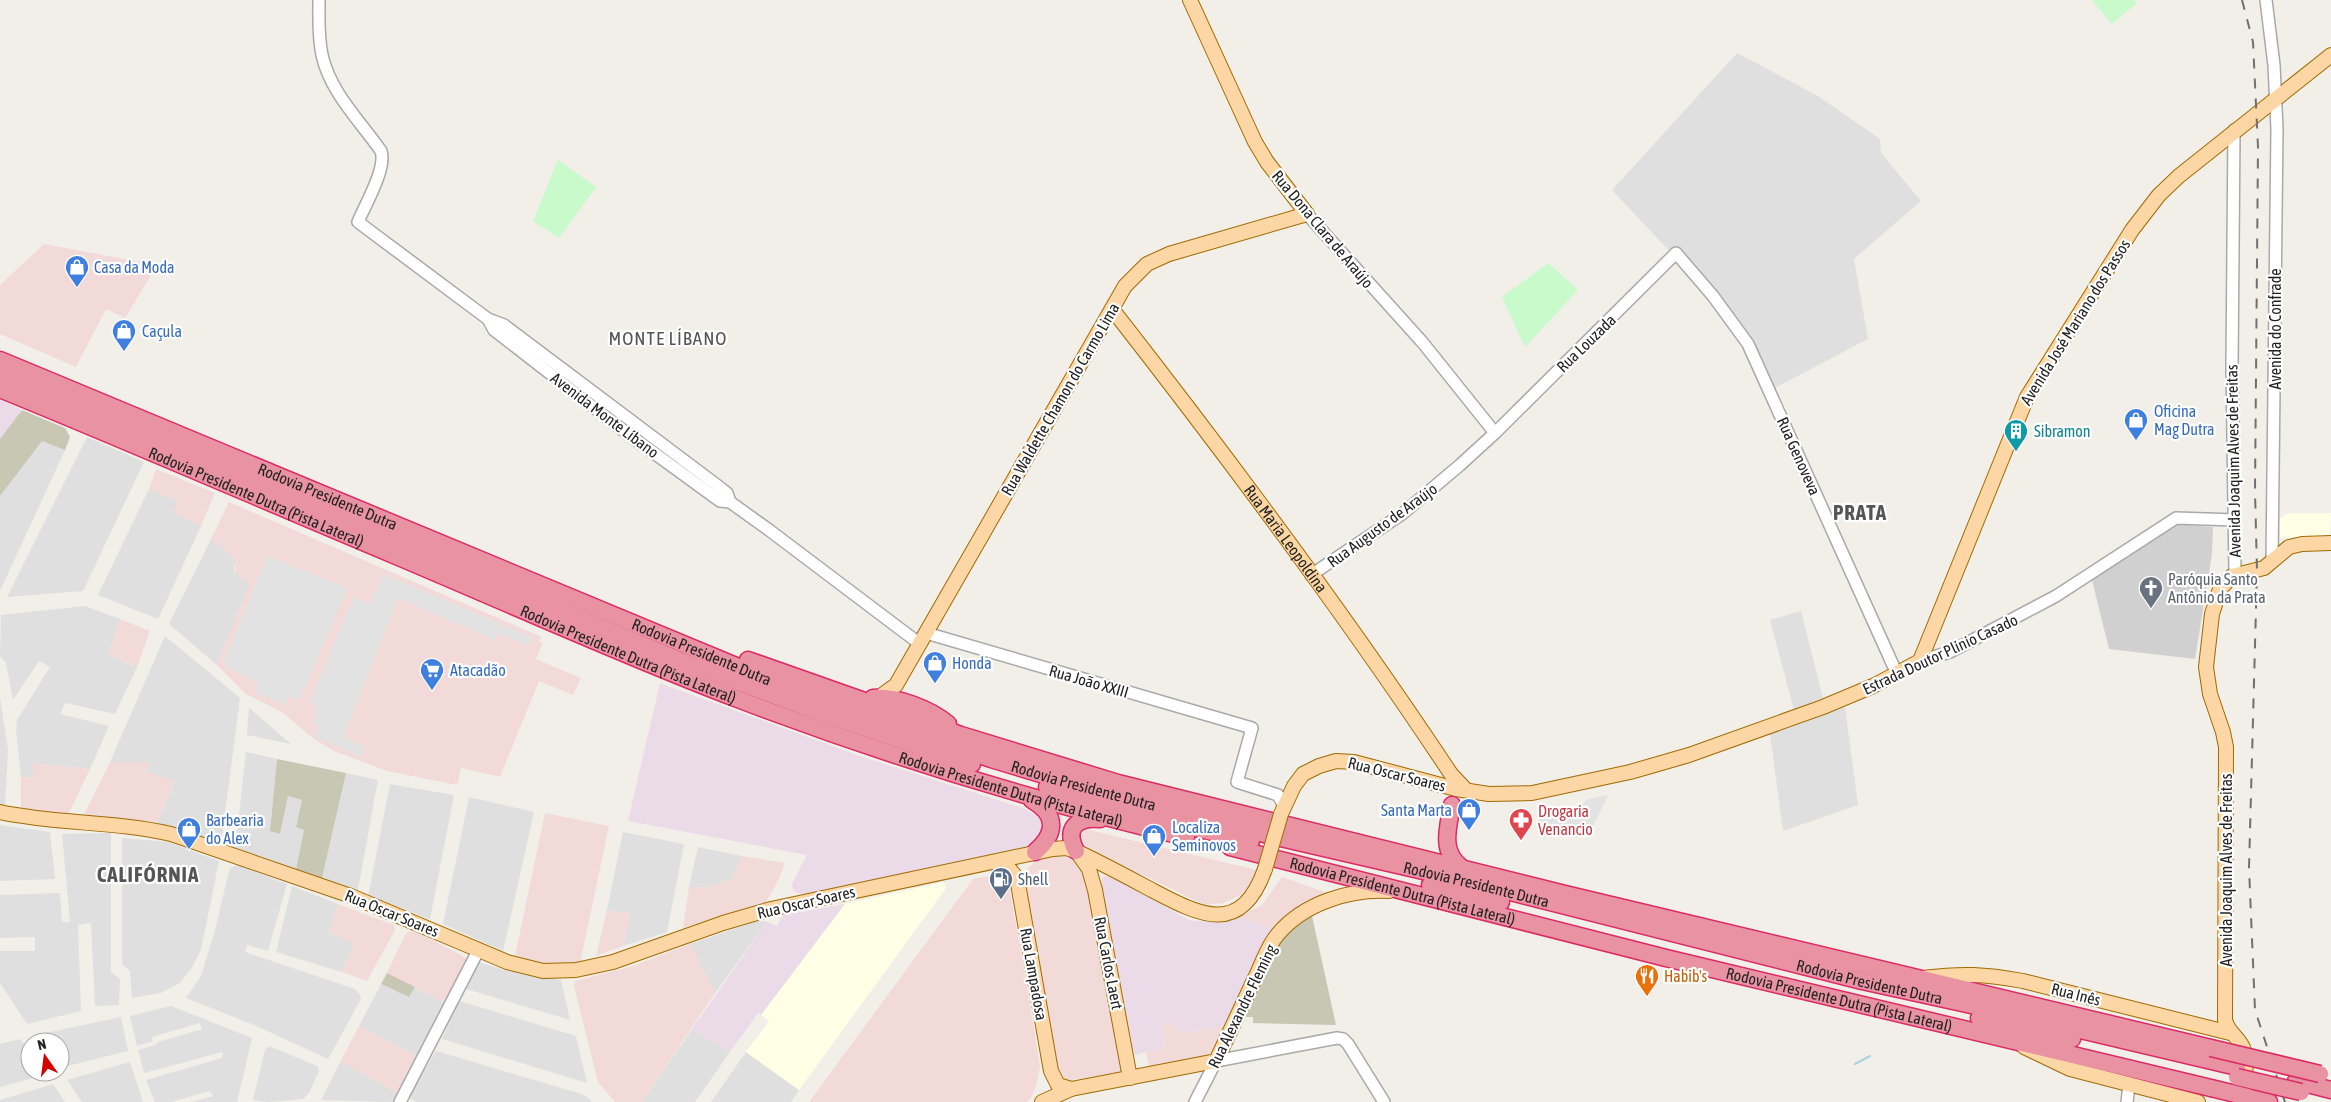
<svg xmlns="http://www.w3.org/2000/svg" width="2331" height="1102" viewBox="0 0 2331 1102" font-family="'Asap Condensed',sans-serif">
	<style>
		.residential { fill: #e0dfdf }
		.commercial { fill: #f2dad9 }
		.industrial { fill: #ebdbe8 }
		.education { fill: #ffffe5 }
		.religious { fill: #d0d0d0 }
		.construction { fill: #c7c7b4 }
		.park { fill: #c8facc }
		.parking { fill: #e2e2e2 }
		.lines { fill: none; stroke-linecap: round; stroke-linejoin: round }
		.stream { stroke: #aad3df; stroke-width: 2 }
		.minor-casing { stroke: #a9a9a9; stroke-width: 14 }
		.major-casing { stroke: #a06b00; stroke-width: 16 }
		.highway-casing { stroke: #dc2a67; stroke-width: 19 }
		.minor { stroke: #fff; stroke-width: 11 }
		.major { stroke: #fcd6a4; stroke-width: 14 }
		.highway { stroke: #e892a2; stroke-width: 16 }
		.rail { stroke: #707070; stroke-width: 2; stroke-dasharray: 10 10; stroke-linecap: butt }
		.major-bridge-casing { stroke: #a06b00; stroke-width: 16; stroke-linecap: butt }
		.highway-bridge-casing { stroke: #dc2a67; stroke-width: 19; stroke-linecap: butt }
		.major-bridge { stroke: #fcd6a4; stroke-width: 14 }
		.highway-bridge { stroke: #e892a2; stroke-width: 16 }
		.labels { text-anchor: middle; stroke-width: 4.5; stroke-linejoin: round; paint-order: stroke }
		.street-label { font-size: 16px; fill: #222; stroke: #fff }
		.shop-label { font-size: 16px; fill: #366cbe; stroke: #fff; text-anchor: start }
		.culture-label { font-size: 16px; fill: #0d838f; stroke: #fff; text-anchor: start }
		.worship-label { font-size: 16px; fill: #5b616d; stroke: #fff; text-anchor: start }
		.health-label { font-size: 16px; fill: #be3a42; stroke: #fff; text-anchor: start }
		.service-label { font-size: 16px; fill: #4e5e75; stroke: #fff; text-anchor: start }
		.food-label { font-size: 16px; fill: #c56008; stroke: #fff; text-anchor: start }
		.quarter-label { font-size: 19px; letter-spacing: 1px; fill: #555; stroke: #fff }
		.district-label { font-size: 21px; font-weight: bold; letter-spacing: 1px; fill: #555; stroke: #fff }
	</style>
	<rect width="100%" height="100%" fill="#f2efe9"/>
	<g class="residential">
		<polygon points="1737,53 1818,96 1880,139 1881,153 1921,201 1854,259 1868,339 1767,392 1738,333 1707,291 1612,190"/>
		<polygon points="87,437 144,462 83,591 7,597"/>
		<polygon points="42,440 65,450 0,591 0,496"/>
		<polygon points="149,489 178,501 174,512 201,526 158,619 98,595"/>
		<polygon points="211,539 237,560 234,565 234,571 250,584 217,665 169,624"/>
		<polygon points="85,606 120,619 108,654 137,667 115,714 65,703 60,714 109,726 90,769 33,763 33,778 21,777 16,729 17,720 50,667 39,661 13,700 6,663 0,656 1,615"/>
		<polygon points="1801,611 1823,698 1794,710 1770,620"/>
		<polygon points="165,636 240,698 221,844 156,825 174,781 146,772 151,762 110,762"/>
		<polygon points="0,697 8,750 5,807 0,806"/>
		<polygon points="1845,707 1858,805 1783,831 1770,734"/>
		<polygon points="249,708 291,744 247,735"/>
		<polygon points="246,752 277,759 270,830 280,833 288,796 303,800 296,826 304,830 296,869 235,851"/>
		<polygon points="346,773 378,780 358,890 322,878"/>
		<polygon points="390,784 454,795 430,919 368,897"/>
		<polygon points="469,797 534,812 503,951 443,924"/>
		<polygon points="0,825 50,832 55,879 0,881"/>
		<polygon points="623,832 684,844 667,932 623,946 630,914 607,910"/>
		<polygon points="111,833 111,972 120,979 119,1005 95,1006 91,923 78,925 81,1011 27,1024 0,983 0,951 35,951 35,937 0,938 0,895 60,893 62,922 70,922 62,834"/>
		<polygon points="122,838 168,842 219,861 201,950 191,969 180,983 161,993 132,998 130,971 122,964"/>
		<polygon points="698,847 742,856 732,879 708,888 689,887"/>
		<polygon points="237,865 287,884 268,951 247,945 245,952 355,989 360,995 361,999 328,1059 254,1025 186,998 201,976 215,930 228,875 230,869"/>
		<polygon points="292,886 338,904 329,932 354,943 342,972 276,952"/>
		<polygon points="760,920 767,922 715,993 690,944"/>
		<polygon points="478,962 508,971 561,980 570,1020 466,989"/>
		<polygon points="381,984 409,997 415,987 446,1003 418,1057 359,1026"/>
		<polygon points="459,1001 576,1036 587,1083 442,1039"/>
		<polygon points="171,1006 252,1038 237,1102 191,1102 213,1096 210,1091 171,1102 155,1102 146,1080 222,1058 223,1052 144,1073 138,1050 155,1045 158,1042 202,1029 200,1023 152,1037 153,1041 137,1046 130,1016"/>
		<polygon points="121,1017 128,1051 60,1068 60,1042 40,1042 36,1035"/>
		<polygon points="692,1029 730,1052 695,1102 642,1102"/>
		<polygon points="20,1039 30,1052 30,1072 47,1074 0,1087 0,1044"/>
		<polygon points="269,1046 317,1066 319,1071 309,1093 303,1099 267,1102 253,1100 265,1050"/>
		<polygon points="436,1051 585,1095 592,1102 417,1102 411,1099 410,1094"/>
		<polygon points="746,1052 799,1090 791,1102 711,1102"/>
		<polygon points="341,1061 399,1094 395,1102 321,1100"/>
		<polygon points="130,1062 143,1102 82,1102 67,1080"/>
		<polygon points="53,1084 65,1102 0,1102 0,1100"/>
	</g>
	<g class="commercial">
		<polygon points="44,244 157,265 125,318 106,309 76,367 0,334 0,285"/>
		<polygon points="156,469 215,493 201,526 173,512 178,501 149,489"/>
		<polygon points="229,502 542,637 539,641 543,643 536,659 581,678 573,695 539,681 500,777 461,768 457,785 387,771 334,751 314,739 282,712 246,694 217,665 250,584 234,571 236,568 234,565 237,560 211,539"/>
		<polygon points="120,619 150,631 137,667 108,654"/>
		<polygon points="110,762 151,762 146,772 174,780 156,825 117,818 83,817"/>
		<polygon points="33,763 90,769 67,817 21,808 21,777 33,778"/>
		<polygon points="545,813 609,826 580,963 550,965 515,956"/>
		<polygon points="1085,829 1089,830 1257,870 1250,884 1241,895 1223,903 1205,905 1085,847 1081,837"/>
		<polygon points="1059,855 1075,861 1083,873 1086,881 1121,1072 1070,1080 1062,1079 1058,1073 1023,877 1028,868 1036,861"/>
		<polygon points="742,856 785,863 778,881 766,902 683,928 689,887 708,888 732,879"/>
		<polygon points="1004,873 1007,877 1022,956 1040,1066 1037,1083 1031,1098 1027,1102 809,1102 973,879"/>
		<polygon points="1282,877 1327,893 1287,915 1272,928 1239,917 1262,905"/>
		<polygon points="338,904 394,925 395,930 367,981 342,972 354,943 329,932"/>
		<polygon points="607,910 630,914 623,946 596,956"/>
		<polygon points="412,929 468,959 446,1003 387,973 405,935"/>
		<polygon points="690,944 715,993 642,1102 615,1102 598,1082 574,986 575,981 633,966"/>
		<polygon points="1172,1022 1184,1033 1226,1026 1208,1057 1149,1067 1146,1052 1165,1048 1160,1024"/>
		<polygon points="359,1026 418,1057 399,1094 341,1061"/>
	</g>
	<g class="industrial">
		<polygon points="0,399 22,410 0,439"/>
		<polygon points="660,683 860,756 1023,808 1041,818 1044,826 1043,838 1024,851 805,894 797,893 793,890 792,884 807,855 628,821"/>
		<polygon points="1105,876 1110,876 1189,920 1207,922 1239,917 1272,928 1226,1026 1184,1033 1172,1022 1161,1024 1165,1048 1134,1055 1101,883 1102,878"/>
		<polygon points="845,904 761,1015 758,1013 730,1052 692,1029 767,922 777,926 783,915"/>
	</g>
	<g class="education">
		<polygon points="2288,513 2331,513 2330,536 2280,538 2280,518"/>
		<polygon points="944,882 946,888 799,1090 746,1052 769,1021 761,1015 845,904"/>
	</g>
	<polygon class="religious" points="2174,524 2213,527 2212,554 2195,659 2109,649 2092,580"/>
	<g class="construction">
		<polygon points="22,410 65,428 70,437 65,450 42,441 0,496 0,439"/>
		<polygon points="277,759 346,773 322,878 296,869 304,830 296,827 302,800 288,796 280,834 270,831"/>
		<polygon points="1312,916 1336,1025 1253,1023 1253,1017 1244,1017 1278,945 1294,928"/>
		<polygon points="387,973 415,987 409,997 381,984"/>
	</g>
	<g class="park">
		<polygon points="2092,0 2134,0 2137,3 2112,24"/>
		<polygon points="558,160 596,187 559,238 533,221"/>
		<polygon points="1548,263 1578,290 1525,347 1502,297"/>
	</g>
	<g class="parking">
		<polygon points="267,556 348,588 299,700 289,697 286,705 256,693 259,684 225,666 224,661"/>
		<polygon points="383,574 532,637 528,645 499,633 495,640 398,598 343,737 365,747 361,757 315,737 319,727 313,724 317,706 309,703 354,597 370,604"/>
		<polygon points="1608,795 1590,833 1571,828 1563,830 1562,834 1541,831 1538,817 1577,810 1588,799"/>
	</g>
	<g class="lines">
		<polyline class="stream" points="1855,1064 1870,1056"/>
		<g class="minor-casing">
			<g id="minor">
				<path d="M319 0C319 18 318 37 322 55 330 92 360 121 381 151 387 168 365 205 358 222L488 319 504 325 718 486 727 493 730 502"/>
				<polyline points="2266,0 2274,65 2277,129 2272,561"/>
				<polyline points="2234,130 2232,367 2235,575"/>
				<polyline points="1307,214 1423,343 1495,433"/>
				<polyline points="488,319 494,330 628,434 709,493 720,501 730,502 769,530 920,644"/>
				<polyline points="1311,575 1402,514 1460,465 1495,433 1676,253 1713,296 1748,344 1897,674"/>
				<polyline points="926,633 1252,728 1237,782 1278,795 1284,806"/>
				<polyline points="1920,661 1950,652 2056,596 2176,518 2235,520"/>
				<polyline points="400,1102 479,949"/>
				<polyline points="1195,1102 1216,1061 1337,1038 1343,1039 1348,1044 1384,1102"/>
				<polyline points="2127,1102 2129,1085"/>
			</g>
		</g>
		<g class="major-casing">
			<g id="major">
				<path id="s1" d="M1112 309C1230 460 1345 614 1451 774L1466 790"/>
				<polyline points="878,698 896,685 1125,286 1147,264 1169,254 1307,214 1267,162 1255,142 1190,0"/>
				<path d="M0 812C56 824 115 821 171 834L351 896 507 962 543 971 576 970 613 962 723 923 771 909 1053 849 1066 848 1076 851C1101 863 1124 875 1148 888 1196 913 1240 940 1265 869"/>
				<polyline points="1281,814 1294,786 1303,774 1319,766 1336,761 1354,762 1456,789 1489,794 1532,793 1630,772 1689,755 1823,707 1873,686 1920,661 2027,397 2132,230 2159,195 2179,176 2331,55"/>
				<polyline points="1077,852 1089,869 1095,890 1130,1078"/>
				<polyline points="993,862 1007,866 1017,878 1051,1071 1058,1085 1071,1089"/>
				<path d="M1923 978C1963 973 1984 974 2023 981L2230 1033"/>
				<polyline points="2024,1047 2070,1069 2198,1102"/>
				<path d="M2243 1088C2245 1074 2249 1056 2241 1044 2235 1034 2228 1032 2225 1020L2226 747 2223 732 2210 694 2206 667 2212 614 2220 589 2232 576 2264 568 2289 547 2302 544 2331 543"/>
				<path d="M1042 1102 1071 1089 1216 1061C1230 1032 1243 1003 1257 974 1263 961 1268 945 1278 934 1304 903 1350 889 1389 891"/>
			</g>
		</g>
		<g class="highway-casing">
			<g id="highway">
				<path id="s2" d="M0 360 777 683 991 759 1057 779 1272 836 1475 883 1862 981 2017 1015 2237 1067"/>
				<polyline points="0,373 682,661 829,716 972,764"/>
				<path id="s3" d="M0 389C132 443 263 500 394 555 508 603 620 654 735 698 882 754 1033 801 1186 837"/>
				<polyline points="748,660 961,735 1118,783 1565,894 2211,1048"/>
				<path d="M873 698C897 696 930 709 948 724"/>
				<polyline points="1047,787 1173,823 1251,841"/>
				<path d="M1032 800C1058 815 1056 834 1035 852"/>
				<path d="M1452 805C1448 828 1440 851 1461 867"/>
				<path id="s4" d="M1230 847 1666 958 2211 1088"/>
				<path d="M1076 851C1064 828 1077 817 1100 819"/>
				<polyline points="1430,885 1501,902"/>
				<polyline points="1979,1018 2072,1039"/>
				<polyline points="2296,1081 2331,1090"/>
				<polyline points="2248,1097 2269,1102"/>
			</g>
		</g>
		<use href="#minor" class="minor"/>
		<use href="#major" class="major"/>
		<use href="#highway" class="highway"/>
		<polyline class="rail" points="2242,0 2253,42 2258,147 2255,491 2257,571 2249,868 2255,1010 2285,1102"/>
		<g class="major-bridge-casing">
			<polyline id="major-bridge" points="1265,869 1281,814"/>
		</g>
		<g class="highway-bridge-casing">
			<g id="highway-bridge">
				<polyline points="2211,1048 2320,1074"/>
				<polyline points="2237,1077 2301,1092"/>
				<polyline points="2211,1088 2248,1097"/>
			</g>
		</g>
		<use href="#major-bridge" class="major-bridge"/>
		<use href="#highway-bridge" class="highway-bridge"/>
	</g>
	<defs>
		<g id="shop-pin" transform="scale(1.25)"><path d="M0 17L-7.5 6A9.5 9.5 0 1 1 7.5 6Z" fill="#3f7fe0" stroke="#fff"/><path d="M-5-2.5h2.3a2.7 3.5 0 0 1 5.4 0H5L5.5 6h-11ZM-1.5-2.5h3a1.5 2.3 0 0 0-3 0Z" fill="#fff"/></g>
		<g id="building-pin" transform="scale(1.25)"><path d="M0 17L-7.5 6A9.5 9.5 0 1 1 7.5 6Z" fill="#0f9aa8" stroke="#fff"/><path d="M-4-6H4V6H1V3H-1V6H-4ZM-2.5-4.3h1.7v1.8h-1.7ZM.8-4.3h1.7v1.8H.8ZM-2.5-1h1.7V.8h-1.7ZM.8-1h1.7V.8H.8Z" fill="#fff"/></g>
		<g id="church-pin" transform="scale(1.25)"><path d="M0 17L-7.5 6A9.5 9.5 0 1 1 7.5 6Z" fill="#6b7280" stroke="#fff"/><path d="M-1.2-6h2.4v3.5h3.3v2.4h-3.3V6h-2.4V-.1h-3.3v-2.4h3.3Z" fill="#fff"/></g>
		<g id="supermarket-pin" transform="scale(1.25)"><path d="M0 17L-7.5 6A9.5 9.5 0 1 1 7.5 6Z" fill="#3f7fe0" stroke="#fff"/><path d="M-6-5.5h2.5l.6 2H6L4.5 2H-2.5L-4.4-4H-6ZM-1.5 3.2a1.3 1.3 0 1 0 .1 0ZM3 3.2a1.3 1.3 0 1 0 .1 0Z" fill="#fff"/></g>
		<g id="pharmacy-pin" transform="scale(1.25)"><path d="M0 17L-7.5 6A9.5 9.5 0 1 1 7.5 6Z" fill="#e0444e" stroke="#fff"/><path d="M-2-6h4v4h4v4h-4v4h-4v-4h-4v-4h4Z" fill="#fff"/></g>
		<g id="fuel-pin" transform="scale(1.25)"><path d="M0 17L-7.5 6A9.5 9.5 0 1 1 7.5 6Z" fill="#5c6f8a" stroke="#fff"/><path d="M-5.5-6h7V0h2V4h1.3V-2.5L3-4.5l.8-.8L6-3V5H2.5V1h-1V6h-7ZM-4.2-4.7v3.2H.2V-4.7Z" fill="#fff"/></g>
		<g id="restaurant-pin" transform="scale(1.25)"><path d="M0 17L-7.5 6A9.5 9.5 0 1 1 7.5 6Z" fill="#e8710a" stroke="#fff"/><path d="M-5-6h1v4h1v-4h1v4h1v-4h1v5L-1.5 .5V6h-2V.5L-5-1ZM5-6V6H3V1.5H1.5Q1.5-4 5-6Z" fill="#fff"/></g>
	</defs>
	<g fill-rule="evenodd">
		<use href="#shop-pin" x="77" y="267"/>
		<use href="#shop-pin" x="124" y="331"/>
		<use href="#shop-pin" x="2136" y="420"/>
		<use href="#building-pin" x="2016" y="431"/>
		<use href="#church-pin" x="2151" y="588"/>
		<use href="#shop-pin" x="935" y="663"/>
		<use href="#supermarket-pin" x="432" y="670"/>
		<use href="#shop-pin" x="1469" y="810"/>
		<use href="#pharmacy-pin" x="1521" y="820"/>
		<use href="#shop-pin" x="189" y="829"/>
		<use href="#shop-pin" x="1154" y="836"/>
		<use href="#fuel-pin" x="1001" y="879"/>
		<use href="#restaurant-pin" x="1647" y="976"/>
	</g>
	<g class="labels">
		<g class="street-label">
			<text transform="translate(1323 229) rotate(50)" y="6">Rua Dona Clara de Araújo</text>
			<text transform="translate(2075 322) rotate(-58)" y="6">Avenida José Mariano dos Passos</text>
			<text transform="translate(2275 329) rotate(-90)" y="6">Avenida do Confrade</text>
			<text transform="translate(1586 343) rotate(-44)" y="6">Rua Louzada</text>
			<text transform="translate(1060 399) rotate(-60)" y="6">Rua Waldette Chamon do Carmo Lima</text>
			<text transform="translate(605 415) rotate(37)" y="6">Avenida Monte Líbano</text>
			<text transform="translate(1799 456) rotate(66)" y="6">Rua Genoveva</text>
			<text transform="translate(2233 461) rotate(-91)" y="6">Avenida Joaquim Alves de Freitas</text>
			<text dy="6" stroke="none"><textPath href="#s3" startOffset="278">Rodovia Presidente Dutra (Pista Lateral)</textPath></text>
			<text dy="6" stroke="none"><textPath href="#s2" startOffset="355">Rodovia Presidente Dutra</textPath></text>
			<text transform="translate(1382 525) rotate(-36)" y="6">Rua Augusto de Araújo</text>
			<text dy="6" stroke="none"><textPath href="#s1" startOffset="288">Rua Maria Leopoldina</textPath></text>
			<text dy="6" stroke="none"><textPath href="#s2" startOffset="760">Rodovia Presidente Dutra</textPath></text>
			<text dy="6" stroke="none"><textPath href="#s3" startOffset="682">Rodovia Presidente Dutra (Pista Lateral)</textPath></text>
			<text transform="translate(1940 654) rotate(-25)" y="6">Estrada Doutor Plínio Casado</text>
			<text transform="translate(1089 681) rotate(16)" y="6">Rua João XXIII</text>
			<text transform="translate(1397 774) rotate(14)" y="6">Rua Oscar Soares</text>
			<text dy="6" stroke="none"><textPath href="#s2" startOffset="1165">Rodovia Presidente Dutra</textPath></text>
			<text dy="6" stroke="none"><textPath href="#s3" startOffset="1088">Rodovia Presidente Dutra (Pista Lateral)</textPath></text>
			<text transform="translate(2226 870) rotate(-90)" y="6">Avenida Joaquim Alves de Freitas</text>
			<text dy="6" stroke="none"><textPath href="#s2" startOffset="1570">Rodovia Presidente Dutra</textPath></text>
			<text dy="6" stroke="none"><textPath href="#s4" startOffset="178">Rodovia Presidente Dutra (Pista Lateral)</textPath></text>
			<text transform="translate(806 902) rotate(-13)" y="6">Rua Oscar Soares</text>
			<text transform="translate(392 913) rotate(22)" y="6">Rua Oscar Soares</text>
			<text transform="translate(1109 963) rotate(79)" y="6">Rua Carlos Laert</text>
			<text transform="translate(1034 974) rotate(80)" y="6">Rua Lampadosa</text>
			<text dy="6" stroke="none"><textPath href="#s2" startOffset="1975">Rodovia Presidente Dutra</textPath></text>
			<text transform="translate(2076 994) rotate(14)" y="6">Rua Inês</text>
			<text dy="6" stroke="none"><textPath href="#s4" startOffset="628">Rodovia Presidente Dutra (Pista Lateral)</textPath></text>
			<text transform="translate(1242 1006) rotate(-64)" y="6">Rua Alexandre Fleming</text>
		</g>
		<g class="shop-label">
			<text x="94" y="273">Casa da Moda</text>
			<text x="142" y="337">Caçula</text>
			<text x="2154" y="417">Oficina<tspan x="2154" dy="18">Mag Dutra</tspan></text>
			<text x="952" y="669">Honda</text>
			<text x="450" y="676">Atacadão</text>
			<text x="1452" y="816" text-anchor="end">Santa Marta</text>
			<text x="206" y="826">Barbearia<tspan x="206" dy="18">do Alex</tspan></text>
			<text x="1172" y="833">Localiza<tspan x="1172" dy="18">Seminovos</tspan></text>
		</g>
		<g class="culture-label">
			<text x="2034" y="437">Sibramon</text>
		</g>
		<g class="worship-label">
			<text x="2168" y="585">Paróquia Santo<tspan x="2168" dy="18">Antônio da Prata</tspan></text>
		</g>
		<g class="health-label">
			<text x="1538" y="817">Drogaria<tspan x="1538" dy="18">Venancio</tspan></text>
		</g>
		<g class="service-label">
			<text x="1018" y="885">Shell</text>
		</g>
		<g class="food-label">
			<text x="1664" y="982">Habib's</text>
		</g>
		<g class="quarter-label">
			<text x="668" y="345">MONTE LÍBANO</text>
		</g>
		<g class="district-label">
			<text x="1860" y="520">PRATA</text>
			<text x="148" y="882">CALIFÓRNIA</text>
		</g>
	</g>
	<g transform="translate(45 1057) rotate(346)"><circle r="24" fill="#ffffff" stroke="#a7a7a7"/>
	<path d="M0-4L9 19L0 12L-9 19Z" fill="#d40000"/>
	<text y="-8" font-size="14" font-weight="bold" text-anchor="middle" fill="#222222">N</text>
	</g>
</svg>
